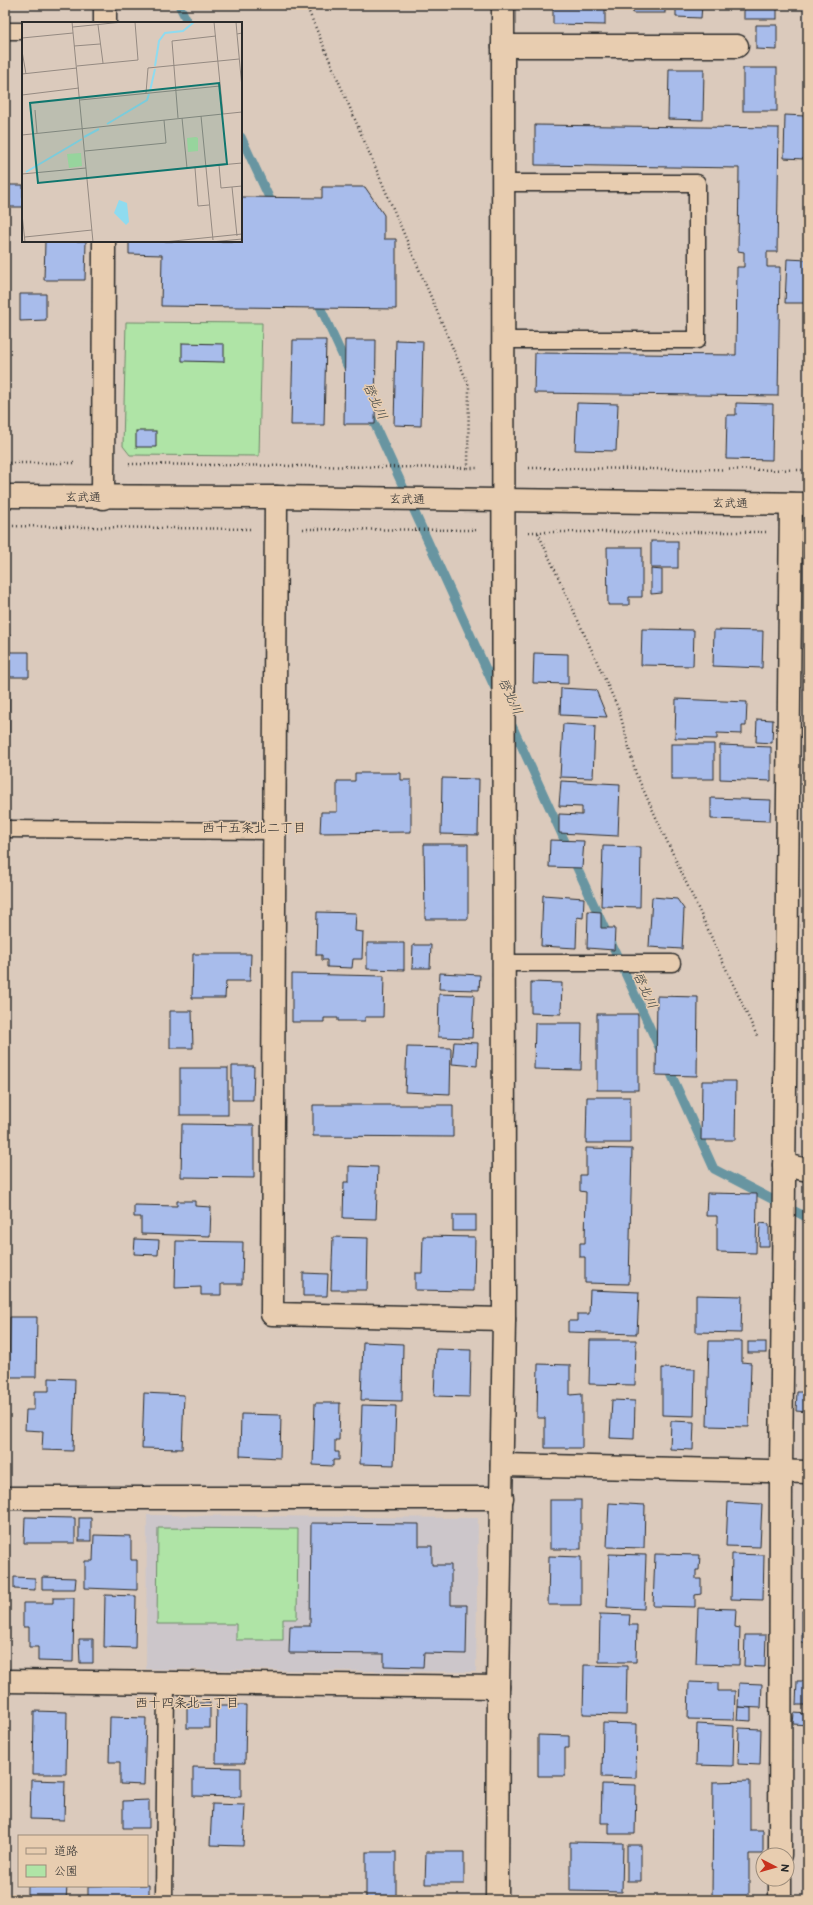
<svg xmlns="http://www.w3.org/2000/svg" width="813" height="1905" viewBox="0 0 813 1905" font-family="'Balsamiq Sans','Klee One',sans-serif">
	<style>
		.built { fill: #ccc6ca }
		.green { fill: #afe4a6; stroke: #6d8868 }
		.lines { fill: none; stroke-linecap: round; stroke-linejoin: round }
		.stream { stroke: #6795a1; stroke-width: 9 }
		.building { fill: #a8bceb; stroke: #2b2b2b }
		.lane-casing { stroke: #2b2b2b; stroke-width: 19 }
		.street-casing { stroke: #2b2b2b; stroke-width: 25 }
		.secondary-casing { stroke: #2b2b2b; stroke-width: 25 }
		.path { stroke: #2b2b2b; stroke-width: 2.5; stroke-dasharray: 1 3; stroke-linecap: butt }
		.lane { stroke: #e8cdb0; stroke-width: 16 }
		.street { stroke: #e8cdb0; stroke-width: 22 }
		.secondary { stroke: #e8cdb0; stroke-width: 22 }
		.labels { text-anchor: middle; stroke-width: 3; stroke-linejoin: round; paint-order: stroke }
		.street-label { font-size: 12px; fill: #2b2b2b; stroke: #e8cdb0 }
		.water-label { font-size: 13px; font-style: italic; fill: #353d3f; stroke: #e8cdb0 }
		.neighbourhood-label { font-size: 13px; fill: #2b2b2b; stroke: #e8cdb0 }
		.inset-river { fill: none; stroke: #8fdbef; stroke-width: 2 }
		.inset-road { fill: none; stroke: #958a82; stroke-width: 1 }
		.view { fill: #0f766e; fill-opacity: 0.15; stroke: #0f766e; stroke-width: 2 }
		.inset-edge { fill: none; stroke: #2b2b2b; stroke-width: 2 }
	</style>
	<rect width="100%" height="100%" fill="#dbcabc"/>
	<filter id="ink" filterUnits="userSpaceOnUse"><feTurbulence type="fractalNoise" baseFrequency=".025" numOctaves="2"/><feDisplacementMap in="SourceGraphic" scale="8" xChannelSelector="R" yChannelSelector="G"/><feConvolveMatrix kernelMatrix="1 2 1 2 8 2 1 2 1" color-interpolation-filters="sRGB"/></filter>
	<g filter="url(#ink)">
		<polygon class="built" points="147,1515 478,1518 476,1672 146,1669"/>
		<g class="green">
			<polygon points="126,322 262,323 259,456 130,455 123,446"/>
			<polygon points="158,1528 298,1529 297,1619 283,1619 283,1640 236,1640 236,1624 157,1624"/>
		</g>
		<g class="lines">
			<g class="stream">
				<polyline points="179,5 188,23"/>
				<polyline points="241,137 274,208"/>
				<polyline points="316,298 349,370"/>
				<polyline points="370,414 497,693"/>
				<polyline points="510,721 662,1054"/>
				<polyline points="667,1065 714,1169 808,1218"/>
			</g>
		</g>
		<g class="building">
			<polygon points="553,5 605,5 605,25 553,24"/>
			<rect x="633" y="5" width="32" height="8"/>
			<polygon points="676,5 702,5 701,18 676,17"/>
			<rect x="744" y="5" width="33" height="14"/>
			<polygon points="756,25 777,25 777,50 756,49"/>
			<rect x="743" y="68" width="34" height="43"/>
			<polygon points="669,69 704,69 703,120 668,119"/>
			<polygon points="785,115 805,116 804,159 784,158"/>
			<polygon points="535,125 779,128 777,252 767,252 767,267 780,267 778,396 534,393 535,353 736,355 737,267 744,267 744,252 738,251 739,168 535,165"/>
			<rect x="5" y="185" width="18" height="22"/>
			<polygon points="322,187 365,187 384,215 384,239 396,239 396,309 161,306 162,255 129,254 129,241 241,241 241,197 322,198"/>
			<polygon points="45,241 86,241 85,280 44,280"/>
			<polygon points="787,259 808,260 808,303 785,303"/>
			<polygon points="20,294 46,294 46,320 20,321"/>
			<polygon points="293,340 326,340 324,425 291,425"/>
			<polygon points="345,340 376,340 375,424 344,424"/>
			<polygon points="396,340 423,341 421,426 394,425"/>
			<polygon points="182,343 224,344 224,362 182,361"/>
			<polygon points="577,403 618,404 616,451 575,450"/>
			<polygon points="736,403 773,404 772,460 726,459 727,415 736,415"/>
			<rect x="136" y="431" width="20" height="16"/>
			<rect x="651" y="541" width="27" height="27"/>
			<polygon points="607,547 642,547 642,597 629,597 629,605 608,605"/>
			<polygon points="651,569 662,570 662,593 651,594"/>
			<polygon points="642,629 694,630 693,666 641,665"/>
			<polygon points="714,630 763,631 762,668 713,666"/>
			<polygon points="5,635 10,635 10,652 29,652 29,677 9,677 9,737 5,737"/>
			<polygon points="534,653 568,654 568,684 533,683"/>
			<polygon points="561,688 596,690 607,717 560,715"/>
			<polygon points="676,699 747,702 746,726 742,726 742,734 717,733 717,739 675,738"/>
			<polygon points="757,719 773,720 772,743 756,742"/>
			<polygon points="563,724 595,726 593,778 560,777"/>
			<rect x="671" y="744" width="43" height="35"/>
			<polygon points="720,745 771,747 771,781 720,779"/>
			<polygon points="355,773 401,773 401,780 411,780 411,832 320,833 321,812 337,812 337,781 355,781"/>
			<polygon points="442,778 479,779 478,835 441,834"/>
			<polygon points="807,779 808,779 808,846 806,846"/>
			<polygon points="561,781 620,784 618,836 559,833 559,814 582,815 582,807 559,806"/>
			<polygon points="711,798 771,800 770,821 711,819"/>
			<polygon points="550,840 584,841 582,868 549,867"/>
			<polygon points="424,844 468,844 468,919 425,919"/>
			<polygon points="603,846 641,847 640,907 601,906"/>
			<polygon points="543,895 584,898 583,918 577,917 576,948 541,946"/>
			<polygon points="652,897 677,899 684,909 682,949 649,947"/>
			<polygon points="588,911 601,912 601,928 615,928 614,950 587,948"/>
			<polygon points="317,912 356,913 355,931 363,932 362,959 353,959 352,968 327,967 327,960 322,960 322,955 316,955"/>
			<polygon points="367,943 404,943 404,970 367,969"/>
			<polygon points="413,945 431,945 430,968 412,968"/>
			<polygon points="193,954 251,954 250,981 226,981 225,998 192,998"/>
			<polygon points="440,973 480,975 479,990 439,989"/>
			<polygon points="292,974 384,976 383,1017 365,1017 365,1021 338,1021 338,1018 324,1018 324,1022 292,1022"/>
			<polygon points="531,982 562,983 561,1014 531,1013"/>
			<polygon points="439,994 474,995 472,1038 438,1037"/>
			<polygon points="657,996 698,997 697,1076 656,1075"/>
			<polygon points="805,1010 808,1011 808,1049 804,1049"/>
			<polygon points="170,1011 192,1011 193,1048 170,1048"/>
			<rect x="597" y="1014" width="41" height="76"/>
			<polygon points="535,1023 582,1023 581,1070 534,1069"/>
			<polygon points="454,1042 478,1043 477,1066 452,1064"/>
			<polygon points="407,1047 451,1048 450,1094 405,1092"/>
			<polygon points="232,1066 254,1066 253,1100 232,1100"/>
			<rect x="180" y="1068" width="48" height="47"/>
			<polygon points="702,1081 736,1081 735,1140 701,1140"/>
			<polygon points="587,1097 630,1097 630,1143 586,1143"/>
			<polygon points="313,1105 453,1105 453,1137 313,1136"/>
			<polygon points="182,1124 254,1125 254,1178 181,1177"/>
			<polygon points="586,1148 632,1149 629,1284 585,1283 585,1257 580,1257 580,1243 585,1243 586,1192 580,1191 580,1175 586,1175"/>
			<polygon points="349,1166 378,1167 376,1219 343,1218 344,1182 349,1182"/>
			<polygon points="707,1193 757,1194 756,1253 717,1252 717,1216 706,1216"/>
			<polygon points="177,1201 195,1201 195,1206 211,1207 210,1236 141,1234 141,1217 134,1217 134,1205 177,1206"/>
			<rect x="453" y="1215" width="23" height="16"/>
			<polygon points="760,1223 769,1224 769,1246 759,1246"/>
			<polygon points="423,1236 475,1237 474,1291 415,1290 415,1273 422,1273"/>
			<polygon points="333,1237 368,1238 367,1290 331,1290"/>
			<polygon points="135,1239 159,1240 158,1255 134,1254"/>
			<polygon points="176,1241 243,1242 242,1284 221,1284 221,1295 201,1295 201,1287 175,1288"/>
			<polygon points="303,1273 328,1274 327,1296 303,1296"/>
			<polygon points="590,1290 639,1292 637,1334 568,1332 568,1321 577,1321 577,1314 589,1314"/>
			<polygon points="696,1295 742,1296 741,1333 696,1332"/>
			<polygon points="10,1317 37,1317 36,1377 9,1377"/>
			<polygon points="590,1340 636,1340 635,1385 589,1384"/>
			<polygon points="709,1341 742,1341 742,1362 751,1363 749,1427 707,1426"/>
			<polygon points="363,1342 403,1344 402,1401 361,1400"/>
			<rect x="748" y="1342" width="18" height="11"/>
			<polygon points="436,1349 471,1350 470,1397 434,1396"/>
			<polygon points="538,1364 570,1365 570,1395 582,1394 582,1448 545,1448 545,1418 537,1418"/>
			<polygon points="662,1368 695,1369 694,1416 662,1415"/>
			<polygon points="49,1378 75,1379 73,1451 42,1450 43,1431 25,1430 26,1410 34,1410 34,1391 49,1391"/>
			<polygon points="797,1392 808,1392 808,1412 796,1411"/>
			<polygon points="144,1393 184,1395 182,1449 142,1448"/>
			<polygon points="612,1400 635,1401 634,1439 610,1438"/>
			<polygon points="315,1403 340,1403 339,1440 335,1440 335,1452 339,1452 339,1460 333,1460 333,1466 313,1465"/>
			<polygon points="362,1405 396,1406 394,1465 360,1464"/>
			<polygon points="241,1414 281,1415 280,1458 240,1456"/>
			<polygon points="671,1421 694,1422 693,1450 670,1449"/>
			<rect x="550" y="1500" width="31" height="49"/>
			<polygon points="728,1502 762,1504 760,1547 726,1546"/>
			<polygon points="609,1503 645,1505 644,1548 607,1547"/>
			<polygon points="25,1517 75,1518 75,1543 24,1543"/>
			<rect x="79" y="1518" width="12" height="23"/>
			<polygon points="311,1523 419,1524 419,1546 432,1546 432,1565 451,1565 451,1605 467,1605 466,1654 424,1653 423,1667 384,1666 384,1654 289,1653 290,1626 310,1626"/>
			<polygon points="94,1535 131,1536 131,1560 137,1560 137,1590 85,1588 85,1561 93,1561"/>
			<polygon points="609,1554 646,1555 644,1609 607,1607"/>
			<polygon points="655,1554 700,1555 699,1570 696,1570 696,1579 701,1579 701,1594 695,1595 695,1607 653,1606"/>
			<polygon points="732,1554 764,1555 763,1600 731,1599"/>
			<polygon points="549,1556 581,1557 581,1605 548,1605"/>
			<polygon points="14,1577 35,1578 35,1590 14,1589"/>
			<polygon points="42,1577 76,1578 75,1589 42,1589"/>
			<polygon points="105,1595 136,1596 135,1648 104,1647"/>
			<polygon points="53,1598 74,1598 73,1662 38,1661 38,1647 29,1647 29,1627 23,1627 23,1603 53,1603"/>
			<polygon points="698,1608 736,1609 735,1627 740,1628 739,1665 696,1664"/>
			<rect x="802" y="1611" width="6" height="32"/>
			<polygon points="600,1614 630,1615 629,1625 637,1625 636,1662 599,1662"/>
			<polygon points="745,1635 766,1635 765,1667 744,1666"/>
			<polygon points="79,1639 93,1639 93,1663 80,1663"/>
			<polygon points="584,1665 627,1666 626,1715 583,1714"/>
			<polygon points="797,1681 808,1681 808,1705 796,1705"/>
			<polygon points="689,1682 718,1683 718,1691 735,1691 734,1720 688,1719"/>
			<polygon points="739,1683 762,1684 761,1708 738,1707"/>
			<rect x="187" y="1703" width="23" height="25"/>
			<polygon points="217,1705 246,1705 245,1763 216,1763"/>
			<polygon points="738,1707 751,1708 751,1721 737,1720"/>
			<polygon points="34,1711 67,1712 66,1774 33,1774"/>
			<polygon points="794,1713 808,1714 808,1725 793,1724"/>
			<polygon points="110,1717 146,1718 144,1785 120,1784 120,1762 109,1762"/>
			<polygon points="603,1723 637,1724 636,1778 602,1777"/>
			<polygon points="697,1724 734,1726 733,1766 696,1765"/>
			<polygon points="739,1728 761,1729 760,1765 738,1764"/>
			<polygon points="538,1735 569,1736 569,1748 565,1748 565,1776 538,1776"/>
			<polygon points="193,1767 241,1768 241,1797 193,1796"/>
			<polygon points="31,1780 65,1781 64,1820 30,1819"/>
			<polygon points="750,1781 750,1830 763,1830 763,1854 749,1854 749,1898 712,1897 713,1782"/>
			<polygon points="602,1784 636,1785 635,1834 609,1834 609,1823 601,1823"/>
			<polygon points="149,1800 149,1828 123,1828 123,1801"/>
			<polygon points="212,1804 245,1805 243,1846 210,1845"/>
			<polygon points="570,1842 623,1843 622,1892 570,1891"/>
			<rect x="627" y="1845" width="14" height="36"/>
			<rect x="366" y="1852" width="30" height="48"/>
			<polygon points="426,1852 464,1852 464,1884 425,1884"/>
			<polygon points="149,1885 149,1900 88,1900 88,1886"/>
			<polygon points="28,1886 67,1886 66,1900 28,1900"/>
		</g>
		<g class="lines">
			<g class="lane-casing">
				<g id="lane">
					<polyline points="5,31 23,31"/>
					<polyline points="503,340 697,340 697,183 503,183"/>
					<polyline points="5,829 275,831"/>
					<polyline points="505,963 672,963"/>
					<polyline points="164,1900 166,1683"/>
				</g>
			</g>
			<g class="street-casing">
				<g id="street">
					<polyline points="105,23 105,5"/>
					<polyline points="503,46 737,46"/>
					<polyline points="276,497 272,1314 504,1319"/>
					<polyline points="103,498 104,241"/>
					<polyline points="784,1165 808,1170"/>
					<polyline points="502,1465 808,1472"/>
					<polyline points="5,1498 502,1498"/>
					<polyline points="5,1681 498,1687"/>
					<polyline points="780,1855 781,1471 791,504"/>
					<polyline points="497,1900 498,1687 504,1319 503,5"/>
					<polyline points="780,1900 780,1879"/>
				</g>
			</g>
			<g class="secondary-casing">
				<polyline id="secondary" points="5,496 276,497 808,504"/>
			</g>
			<g class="path">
				<polyline points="306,5 469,386 468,468 478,468"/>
				<polyline points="5,463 76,463"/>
				<polyline points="129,464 468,468"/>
				<polyline points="529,468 808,470"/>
				<polyline points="5,526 250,529"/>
				<polyline points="303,529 478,530"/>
				<polyline points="529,532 766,532"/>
				<polyline points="538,533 619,710 636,774 758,1038"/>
			</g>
			<use href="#lane" class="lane"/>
			<use href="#street" class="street"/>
			<use href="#secondary" class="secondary"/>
		</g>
	</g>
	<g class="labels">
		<g class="street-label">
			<text transform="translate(83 497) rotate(1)" y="4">玄武通</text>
			<text transform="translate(407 499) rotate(1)" y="4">玄武通</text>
			<text transform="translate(730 503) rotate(1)" y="4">玄武通</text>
		</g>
		<g class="water-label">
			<text transform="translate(376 401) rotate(65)" y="5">啓北川</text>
			<text transform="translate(511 696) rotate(65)" y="5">啓北川</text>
			<text transform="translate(646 990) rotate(65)" y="5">啓北川</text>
		</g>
		<g class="neighbourhood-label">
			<text x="254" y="832">西十五条北二丁目</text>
			<text x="187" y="1707">西十四条北二丁目</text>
		</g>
	</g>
	<g transform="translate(22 22)">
		<rect width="220" height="220" fill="#dbcabc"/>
		<path d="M174 115 176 116V129L166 130 165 116ZM59 131 60 144 47 146 45 132Z" fill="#afe4a6"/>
		<path d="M97 178 105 181 107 200 104 203 92 191Z" fill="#8fdbef"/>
		<path class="inset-river" d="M133 44 137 19 143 11 161 9 172 0M128 69 133 47M85 102 125 78 127 72M62 115 77 107M4 150 60 117"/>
		<path class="inset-road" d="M50 0 71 220M192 0 201 92M214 0 215 12M76 3 81 41M51 5 101 0M220 11 215 12 220 66M0 16 51 11M52 24 78 22M0 29 4 52M55 44 116 38 113 0M0 52 55 46M124 71 126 46 217 37M0 73 57 66M58 78 198 64M13 88 15 111M179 94 191 218M156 96 150 19 194 14M160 96 165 146 220 141M0 113 220 90M63 129 144 121 142 98M197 143 199 166 220 164M173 146 176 184 187 183M0 152 64 146M210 165 215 214M0 192 3 220M3 215 70 208M142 220 220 212M189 220 220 217"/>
		<path class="view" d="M197 61 205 142 16 161 8 81Z"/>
		<rect width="220" height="220" class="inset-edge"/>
	</g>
	<rect width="813" height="1905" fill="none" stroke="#e8cdb0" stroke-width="20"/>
	<rect x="10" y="10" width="793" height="1885" fill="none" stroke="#2b2b2b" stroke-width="1.5" filter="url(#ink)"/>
	<rect x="18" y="1835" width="130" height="52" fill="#e8cdb0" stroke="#9c8c7b"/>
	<rect x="26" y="1848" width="20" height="6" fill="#e8cdb0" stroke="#9c8c7b"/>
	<text x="54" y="1855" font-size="12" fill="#2b2b2b">道路</text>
	<rect x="26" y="1865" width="20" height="12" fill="#afe4a6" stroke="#9c8c7b"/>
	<text x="54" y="1875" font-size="12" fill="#2b2b2b">公園</text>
	<g transform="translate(775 1867) rotate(96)"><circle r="19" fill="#e8cdb0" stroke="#9c8c7b"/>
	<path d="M0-3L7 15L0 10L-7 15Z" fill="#c8321e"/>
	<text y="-6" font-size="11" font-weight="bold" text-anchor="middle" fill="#2b2b2b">N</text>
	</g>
</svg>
